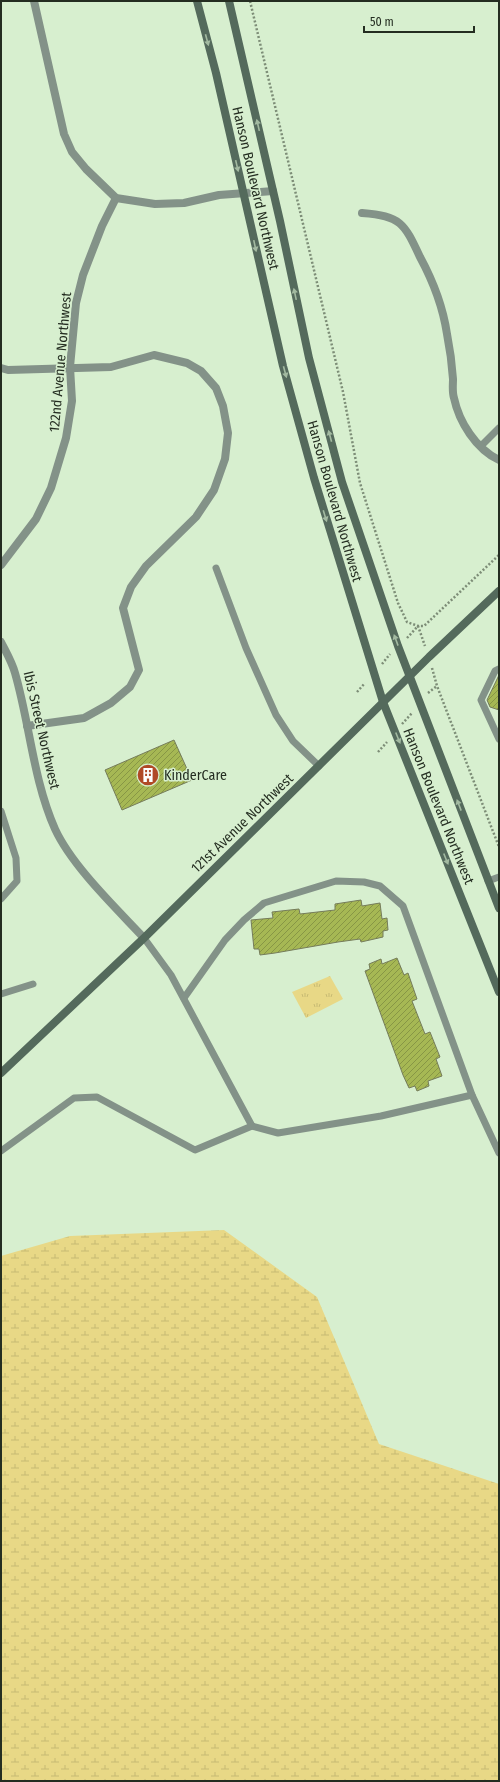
<svg xmlns="http://www.w3.org/2000/svg" width="500" height="1782" viewBox="0 0 500 1782" font-family="'Fira Sans Condensed',sans-serif">
	<style>
		.wetland { fill: url(#wetland-marsh) }
		.park { fill: url(#park-tufts) }
		.building { fill: url(#building-hatch); stroke: #757c5b }
		.lines { fill: none; stroke-linecap: round; stroke-linejoin: round }
		.path { stroke: #7d8d77; stroke-width: 2.5; stroke-dasharray: 2 2; stroke-linecap: butt }
		.lane { stroke: #839288; stroke-width: 7 }
		.street { stroke: #839288; stroke-width: 8 }
		.secondary { stroke: #546a5c; stroke-width: 8 }
		.oneway { fill: #a3baa1 }
		.labels { text-anchor: middle; stroke-width: 3; stroke-linejoin: round; paint-order: stroke }
		.street-label { font-size: 14px; fill: #242d21; stroke: #d7efcf }
		.poi-label { font-size: 14px; fill: #242d21; stroke: #d7efcf; text-anchor: start }
	</style>
	<defs>
		<pattern id="wetland-marsh" width="20" height="14" patternUnits="userSpaceOnUse"><rect width="20" height="14" fill="#e8d886"/><path d="M1 5h8M5 5V1M11 12h8M15 12V8" fill="none" stroke="#c7ba73"/></pattern>
		<pattern id="park-tufts" width="24" height="20" patternUnits="userSpaceOnUse"><rect width="24" height="20" fill="#e8d886"/><path d="M3 7l-1-3M5 7V3M7 7l1-3M15 17l-1-3M17 17v-4M19 17l1-3" fill="none" stroke="#c7ba73"/></pattern>
		<pattern id="building-hatch" width="6" height="6" patternUnits="userSpaceOnUse"><rect width="6" height="6" fill="#a6b854"/><path d="M-1 1l2-2M0 6l6-6M5 7l2-2" fill="none" stroke="#879645"/></pattern>
	</defs>
	<rect width="100%" height="100%" fill="#d7efcf"/>
	<polygon class="wetland" points="224,1230 317,1297 379,1444 499,1484 499,1781 1,1781 1,1256 70,1236"/>
	<polygon class="park" points="330,976 343,999 306,1018 292,992"/>
	<g class="building">
		<polygon points="499,675 499,710 490,707 487,700"/>
		<polygon points="174,740 192,780 122,810 105,770"/>
		<polygon points="361,900 362,906 380,903 382,919 387,918 388,930 383,931 383,937 361,942 360,939 338,942 275,953 260,955 259,949 254,949 251,920 273,918 272,912 299,909 300,914 335,910 335,904"/>
		<polygon points="397,958 404,975 408,973 417,999 412,1001 425,1034 430,1032 440,1057 436,1059 442,1076 428,1081 429,1086 417,1091 415,1086 409,1088 403,1075 365,971 370,969 369,964 381,959 382,964"/>
	</g>
	<g class="lines">
		<g class="path">
			<polyline points="250,1 343,392 360,483 398,603 407,622 418,626 424,626 499,555"/>
			<polyline points="407,638 418,626 425,646"/>
			<polyline points="382,664 390,654"/>
			<polyline points="432,668 437,686 499,847"/>
			<polyline points="357,692 365,683"/>
			<polyline points="428,693 437,686"/>
			<polyline points="402,724 412,713"/>
			<polyline points="378,752 387,742"/>
		</g>
		<g class="lane">
			<polyline points="481,446 499,428"/>
			<polyline points="216,568 246,648 276,715 293,741 319,766"/>
			<polyline points="499,669 495,671 481,700 499,739"/>
			<polyline points="1,811 16,858 17,881 1,899"/>
			<polyline points="488,881 499,877"/>
			<polyline points="144,938 171,975 252,1126 278,1133 381,1116 472,1095"/>
			<polyline points="1,994 33,984"/>
			<polyline points="184,998 225,940 244,920 264,903 336,881 364,882 380,886 403,906 472,1095 499,1153"/>
			<polyline points="1,1151 74,1098 97,1097 195,1150 252,1126"/>
		</g>
		<g class="street">
			<polyline points="34,1 64,134 72,152 86,169 116,198 155,204 184,203 219,195 273,191"/>
			<path d="M362 213C401 216 404 223 420 257 433 281 443 307 447 334 450 349 452 364 453 379 453 385 452 392 454 398 459 422 476 449 499 460"/>
			<polyline points="1,368 8,370 111,367 154,355 187,363 201,371 216,388 223,406 228,433 225,459 214,490 196,517 146,566 131,587 123,608 139,670 130,687 111,703 84,718 27,726"/>
			<polyline points="1,565 36,519 51,488 66,438 72,401 70,367 76,303 83,275 102,226 116,198"/>
			<path d="M1 642C6 652 12 662 15 673 30 725 33 779 55 829 72 866 116 908 144 938"/>
		</g>
		<g class="secondary">
			<polyline points="197,1 216,73 283,366 314,478 383,702 499,992"/>
			<polyline points="229,1 280,221 309,358 342,482 398,646 499,908"/>
			<polyline points="1,1073 144,938 429,657 499,591"/>
		</g>
	</g>
	<defs><path id="oneway-solid" d="M-6-.8H1V-3.2L6.5 0L1 3.2V.8H-6Z"/></defs>
	<g class="oneway">
		<use href="#oneway-solid" transform="translate(207 40) rotate(75)"/>
		<use href="#oneway-solid" transform="translate(258 125) rotate(-103)"/>
		<use href="#oneway-solid" transform="translate(237 166) rotate(77)"/>
		<use href="#oneway-solid" transform="translate(255 246) rotate(78)"/>
		<use href="#oneway-solid" transform="translate(295 294) rotate(-102)"/>
		<use href="#oneway-solid" transform="translate(285 372) rotate(75)"/>
		<use href="#oneway-solid" transform="translate(330 436) rotate(-105)"/>
		<use href="#oneway-solid" transform="translate(325 516) rotate(73)"/>
		<use href="#oneway-solid" transform="translate(396 640) rotate(-110)"/>
		<use href="#oneway-solid" transform="translate(398 738) rotate(68)"/>
		<use href="#oneway-solid" transform="translate(459 805) rotate(-111)"/>
		<use href="#oneway-solid" transform="translate(446 859) rotate(68)"/>
	</g>
	<defs>
		<g id="building-disc" transform="scale(1.15)"><circle r="9.5" fill="#b04926" stroke="#d7efcf"/><path d="M-4-6H4V6H1V3H-1V6H-4ZM-2.5-4.3h1.7v1.8h-1.7ZM.8-4.3h1.7v1.8H.8ZM-2.5-1h1.7V.8h-1.7ZM.8-1h1.7V.8H.8Z" fill="#fff"/></g>
	</defs>
	<g fill-rule="evenodd">
		<use href="#building-disc" x="148" y="775"/>
	</g>
	<g class="labels">
		<g class="street-label">
			<text transform="translate(256 188) rotate(77)" y="5">Hanson Boulevard Northwest</text>
			<text transform="translate(60 362) rotate(-85)" y="5">122nd Avenue Northwest</text>
			<text transform="translate(335 501) rotate(74)" y="5">Hanson Boulevard Northwest</text>
			<text transform="translate(42 730) rotate(77)" y="5">Ibis Street Northwest</text>
			<text transform="translate(439 806) rotate(68)" y="5">Hanson Boulevard Northwest</text>
			<text transform="translate(242 823) rotate(-44)" y="5">121st Avenue Northwest</text>
		</g>
		<g class="poi-label">
			<text x="164" y="780">KinderCare</text>
		</g>
	</g>
	<rect width="500" height="1782" fill="none" stroke="#242d21" stroke-width="4"/>
	<path d="M364 26v6h110v-6" fill="none" stroke="#242d21" stroke-width="2"/>
	<text x="370" y="26" font-size="12" fill="#242d21" stroke="#d7efcf" stroke-width="3" paint-order="stroke">50 m</text>
</svg>
